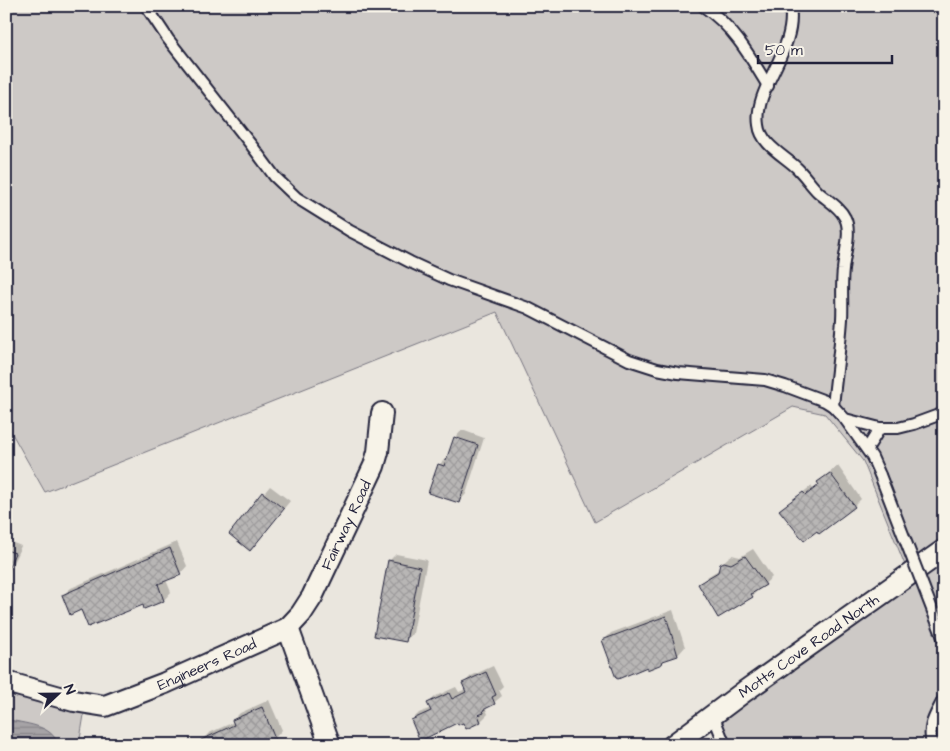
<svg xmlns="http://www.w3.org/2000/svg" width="950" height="751" viewBox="0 0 950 751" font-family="'Architects Daughter',sans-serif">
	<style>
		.green { fill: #cdc9c6; stroke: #787680 }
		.water { fill: url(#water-rules); stroke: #716f7b }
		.shadow { fill: #0003 }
		.building { fill: url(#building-cross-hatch); stroke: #22223b }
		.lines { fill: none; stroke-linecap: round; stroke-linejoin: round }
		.lane-casing { stroke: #22223b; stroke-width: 14 }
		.street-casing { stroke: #22223b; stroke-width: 24 }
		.lane { stroke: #f7f3e8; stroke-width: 10 }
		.street { stroke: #f7f3e8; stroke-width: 20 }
		.lane-bridge-casing { stroke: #22223b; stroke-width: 14; stroke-linecap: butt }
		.lane-bridge { stroke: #f7f3e8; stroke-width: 10 }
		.labels { text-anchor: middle; stroke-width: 4; stroke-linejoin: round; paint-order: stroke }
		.street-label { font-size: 15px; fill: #22223b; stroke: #f7f3e8 }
	</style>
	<defs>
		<pattern id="water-rules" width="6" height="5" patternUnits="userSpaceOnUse" patternTransform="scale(1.25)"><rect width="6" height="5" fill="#a6a3a6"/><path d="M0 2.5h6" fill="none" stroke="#878488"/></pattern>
		<pattern id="building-cross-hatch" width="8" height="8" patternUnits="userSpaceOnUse" patternTransform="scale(1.25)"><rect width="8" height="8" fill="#b8b6b5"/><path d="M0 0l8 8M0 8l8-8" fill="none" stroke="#9e9c9d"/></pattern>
	</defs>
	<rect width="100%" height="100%" fill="#eae6de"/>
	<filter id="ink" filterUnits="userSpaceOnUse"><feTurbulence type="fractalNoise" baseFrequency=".02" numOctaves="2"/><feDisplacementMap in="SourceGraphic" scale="10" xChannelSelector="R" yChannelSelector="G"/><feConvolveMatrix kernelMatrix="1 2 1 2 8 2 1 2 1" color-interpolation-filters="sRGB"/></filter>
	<g filter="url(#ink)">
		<g class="green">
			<polygon points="6,6 944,6 944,745 719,745 715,725 909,575 863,461 825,414 793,407 595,522 497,312 45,492 6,423"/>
			<polygon points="6,682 86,703 79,745 6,745"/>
		</g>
		<path class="water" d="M6 719C23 724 53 724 58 745H6Z"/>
		<g class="shadow">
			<polygon points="462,430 484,438 466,494 459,502 439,465 446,458 448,458 455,438"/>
			<polygon points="838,466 861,499 854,506 781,510 811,486 813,489 820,484 819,482 826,475"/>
			<polygon points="270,486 290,501 250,550 231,534"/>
			<polygon points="6,540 21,546 6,578"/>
			<polygon points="177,542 187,566 180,574 166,580 171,592 164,600 145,607 143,603 82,609 63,595 71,588"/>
			<polygon points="753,549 772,577 752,596 699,585 707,577 720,569 721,564 729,557 732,555 740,557"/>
			<polygon points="396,554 427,560 413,633 406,640 389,561"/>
			<polygon points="673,610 685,647 678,655 665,659 661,663 648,665 604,640 611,633"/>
			<polygon points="493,666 503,686 499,690 502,696 486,709 488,714 481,721 467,727 464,721 412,720 419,713 431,708 428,703 436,696 456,687 459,692 466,689 463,684 471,676"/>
			<polygon points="269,700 282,730 275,738 258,745 202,740 209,733 234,722 233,720 240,713"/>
		</g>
		<g class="building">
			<polygon points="454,437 478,445 459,503 428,493 438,464 444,466"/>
			<polygon points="830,473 855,507 819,534 817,531 804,541 779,510 803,492 806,495 819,485 817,482"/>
			<polygon points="262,492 284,509 250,551 229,534"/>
			<polygon points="170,548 181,575 158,584 164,601 144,609 143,605 88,627 81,610 70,615 62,595"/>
			<polygon points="6,550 15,553 6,574"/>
			<polygon points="745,556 766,585 751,594 753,597 718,618 698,584 718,572 720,564 724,562 731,564"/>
			<polygon points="388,560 420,567 406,642 374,636"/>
			<polygon points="666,616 678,656 663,661 662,664 647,670 647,667 618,679 616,678 602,640"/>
			<polygon points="486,672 496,695 492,697 495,704 483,710 484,713 478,715 481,722 466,729 463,723 458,725 457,723 420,741 411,720 431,711 427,703 449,693 452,699 466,692 462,683"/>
			<polygon points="262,707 275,739 261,745 203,745 201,740 234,725 232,720"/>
		</g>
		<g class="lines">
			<g class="lane-casing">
				<g id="lane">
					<polyline points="146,6 168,39 252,146 275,177 297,198 350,231 410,262 449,280 528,308 629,360 657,369 678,373 765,380 785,386 825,401 833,406 845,419 880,428 898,428 914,424 944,413"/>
					<path d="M703 6C733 26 750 56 768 86"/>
					<path d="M790 6C798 51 753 87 759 125 761 145 785 156 798 169 805 176 811 185 818 192 827 200 840 207 845 218 852 232 844 255 843 270 841 286 843 303 842 319 840 348 836 377 833 406"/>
					<polyline points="845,419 872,457 880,475"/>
					<polyline points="867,449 880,428"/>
					<polyline points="713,715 725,745"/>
					<path d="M932 745C927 724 936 715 944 698"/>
				</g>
			</g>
			<g class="street-casing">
				<g id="street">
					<path id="s1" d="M288 628 301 614 312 597 374 466 378 452 382 413"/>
					<path id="s2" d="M6 682 74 701 105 706 165 683 288 628 330 745"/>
					<path id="s3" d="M673 745 745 691 944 550"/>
				</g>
			</g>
			<use href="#lane" class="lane"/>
			<use href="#street" class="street"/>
			<g class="lane-bridge-casing">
				<polyline id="lane-bridge" points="880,475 944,640"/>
			</g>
			<use href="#lane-bridge" class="lane-bridge"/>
		</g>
	</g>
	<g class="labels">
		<g class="street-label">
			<text dy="5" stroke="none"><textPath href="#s1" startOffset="119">Fairway Road</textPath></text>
			<text dy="5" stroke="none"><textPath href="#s3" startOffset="168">Motts Cove Road North</textPath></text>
			<text dy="5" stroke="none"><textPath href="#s2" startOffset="212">Engineers Road</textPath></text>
		</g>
	</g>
	<rect width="950" height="751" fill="none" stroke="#f7f3e8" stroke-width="25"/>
	<rect x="12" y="12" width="925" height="726" fill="none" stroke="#22223b" stroke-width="2" filter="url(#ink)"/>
	<g transform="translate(58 694) rotate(68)" stroke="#f7f3e8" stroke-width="4" paint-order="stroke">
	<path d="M0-4L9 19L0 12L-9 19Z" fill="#22223b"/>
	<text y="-8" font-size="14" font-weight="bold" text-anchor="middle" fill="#22223b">N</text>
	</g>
	<path d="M758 55v8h134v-8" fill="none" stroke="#22223b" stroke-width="2.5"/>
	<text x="765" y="55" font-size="15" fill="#22223b" stroke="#f7f3e8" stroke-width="4" paint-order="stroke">50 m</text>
</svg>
